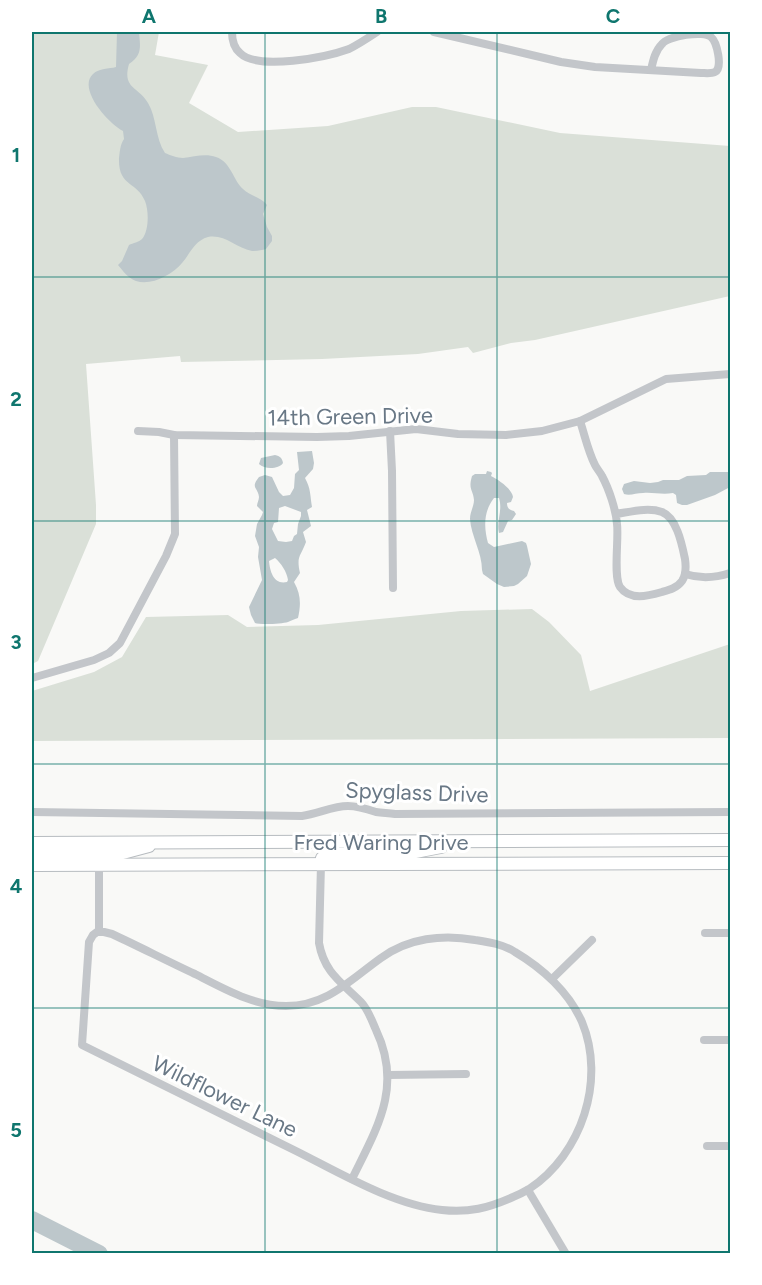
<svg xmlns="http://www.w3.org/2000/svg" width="762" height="1285" viewBox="0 0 762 1285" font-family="Figtree,sans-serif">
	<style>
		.green { fill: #dae0d8 }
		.water { fill: #bdc7cb; fill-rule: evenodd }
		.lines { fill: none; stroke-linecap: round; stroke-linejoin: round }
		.river { stroke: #bdc7cb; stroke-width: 18 }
		.secondary-casing { stroke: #b7bcc0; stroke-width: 14 }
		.minor { stroke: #c3c6ca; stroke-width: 8 }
		.secondary { stroke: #fff; stroke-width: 12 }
		.grid { fill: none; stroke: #0f766e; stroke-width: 1.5; stroke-opacity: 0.55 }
		.labels { text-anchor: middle; stroke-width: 6; stroke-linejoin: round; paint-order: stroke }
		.street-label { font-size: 22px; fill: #697886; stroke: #fff }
		.neatline { fill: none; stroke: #0f766e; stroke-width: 2 }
		.grid-label { font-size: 20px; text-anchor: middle; font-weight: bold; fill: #0f766e }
	</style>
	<rect width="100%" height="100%" fill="#f9f9f7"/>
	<g class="green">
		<polygon points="32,32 159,32 155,55 208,65 189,103 238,132 328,126 412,107 436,107 560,133 730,146 730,296 535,340 511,343 473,353 468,347 418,354 322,359 181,362 180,356 86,364 96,505 96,524 38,661 32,664"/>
		<polygon points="532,609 549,622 581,655 590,691 730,644 730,738 32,741 32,691 94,672 122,657 146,617 228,615 247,627 318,625 461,611"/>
	</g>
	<g class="water">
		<path d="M117 32H139C140 46 143 55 129 64 122 89 138 86 148 103 157 118 155 138 165 153 170 155 177 158 183 158 194 157 205 153 216 157 231 162 233 180 243 189 250 196 261 197 267 205L263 214 267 227 272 236V241L266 249C262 250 257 251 252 251 236 248 225 234 208 237 194 241 190 254 182 263 172 275 151 286 136 281 128 278 123 271 118 265L122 261 129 245C133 243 139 242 142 239 149 231 149 211 145 201 137 181 118 187 119 158 120 151 120 145 124 139L123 131C109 124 77 89 93 74 99 68 109 69 116 67Z"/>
		<path d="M312 451 314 463 313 469 305 478C311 489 310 495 312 507L307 510 311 526 303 532 306 542C301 556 296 556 300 573L294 582C301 594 301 605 298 618 294 619 291 621 288 622 282 624 260 625 255 623L251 615 249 607 262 580 258 557 259 547 255 536 257 524 262 515 263 512 257 506C257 503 259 500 259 497 258 487 250 488 259 477L265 475 272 477 279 492 283 496 290 495 294 488 295 474 299 470 297 452ZM285 506 301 512V516L298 524 297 534 294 536 292 541 286 542 278 541 272 529 274 523 278 522 279 508ZM275 558C281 563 287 572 288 580L287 582C274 585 270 572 269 561Z"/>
		<path d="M275 455C280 456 282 458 283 463 279 469 265 470 259 464L261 458Z"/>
		<path d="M487 471 491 472 492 473 491 476C499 480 512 489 513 497L511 502 507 503C507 508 509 510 514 511L516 514 512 520 508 521 503 532 499 533C496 521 503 511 499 498H494C483 512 484 528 488 543L494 547 522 541 526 543 527 546 531 564 527 576 518 584 514 586 504 587 497 584 483 574 482 570C482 552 471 536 470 519 470 512 474 506 474 500 473 489 468 490 472 476L475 474H486Z"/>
		<path d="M710 472H730V487L715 495 687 505H682L677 503 676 495 673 493C662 495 653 492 643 493 636 493 630 496 624 494L622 489 624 484 634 481 650 483 658 482 663 480H679L687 476 706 475Z"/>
	</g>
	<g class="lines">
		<polyline class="river" points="32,1220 99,1254"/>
		<g class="secondary-casing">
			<g id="secondary">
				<polyline points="32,843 730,840"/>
				<polyline points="32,854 119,854 149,846"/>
				<polyline points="321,864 322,858 328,854 410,853 441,847"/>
				<polyline points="32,865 730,863"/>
			</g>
		</g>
		<g class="minor">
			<path d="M232 32C232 39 233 47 240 53 258 71 327 57 349 49 359 44 368 38 377 32"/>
			<path d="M434 32 561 62 595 67 701 73C705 73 711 74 715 72 723 68 717 42 711 37 704 30 668 36 662 44 655 51 653 61 651 70"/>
			<path d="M580 421C585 436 588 451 595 465 597 469 600 472 602 476 609 489 616 510 617 524 619 538 613 577 620 587 630 601 648 596 662 592 669 590 677 588 682 581 686 575 686 566 685 559 682 545 677 518 662 512 648 507 630 512 616 514"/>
			<polyline points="138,431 159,432 174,435 317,437 349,436 416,429 458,434 506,435 542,431 580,421 666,379 730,374"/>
			<polyline points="390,431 392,471 393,588"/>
			<path d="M685 574C701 579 715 578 730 573"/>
			<polyline points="32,678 94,660 109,653 120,643 166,556 175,534 174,435"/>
			<path d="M32 812 302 816C318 814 332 806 348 806 358 806 367 809 376 812 383 813 389 813 395 814L730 812"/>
			<path d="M321 864 319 943C324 972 341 982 361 1002 368 1009 372 1021 376 1030 403 1087 377 1128 352 1179"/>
			<path d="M97 932H104L112 934C140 947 167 961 195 974 223 988 253 1006 286 1006 327 1006 350 980 381 958 408 938 443 934 475 940 488 942 503 944 515 952 542 968 569 992 582 1022 606 1080 582 1154 529 1189 524 1192 518 1195 513 1197 488 1208 469 1213 442 1210 393 1205 340 1173 296 1151 225 1116 153 1080 82 1045L89 942 93 935Z"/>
			<polyline points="99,932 99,865"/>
			<polyline points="705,933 730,933"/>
			<polyline points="552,979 592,940"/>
			<polyline points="704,1040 730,1040"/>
			<polyline points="388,1075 466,1074"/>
			<polyline points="707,1146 730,1146"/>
			<polyline points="528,1190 566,1254"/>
		</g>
		<use href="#secondary" class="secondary"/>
	</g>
	<path class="grid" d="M265 32V1254M497 32V1254M32 277H730M32 521H730M32 764H730M32 1008H730"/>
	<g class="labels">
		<g class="street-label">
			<text transform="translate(350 416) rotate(-1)" y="8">14th Green Drive</text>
			<text transform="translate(417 792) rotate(2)" y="8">Spyglass Drive</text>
			<text x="381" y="850">Fred Waring Drive</text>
			<text transform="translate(225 1096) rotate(26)" y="8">Wildflower Lane</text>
		</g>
	</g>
	<rect width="762" height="1285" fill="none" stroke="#ffffff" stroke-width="66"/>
	<rect x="33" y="33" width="696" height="1219" class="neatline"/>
	<g class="grid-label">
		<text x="149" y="23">A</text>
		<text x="381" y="23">B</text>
		<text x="613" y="23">C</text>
		<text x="16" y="162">1</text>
		<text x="16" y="406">2</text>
		<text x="16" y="649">3</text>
		<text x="16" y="893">4</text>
		<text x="16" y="1137">5</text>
	</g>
</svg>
